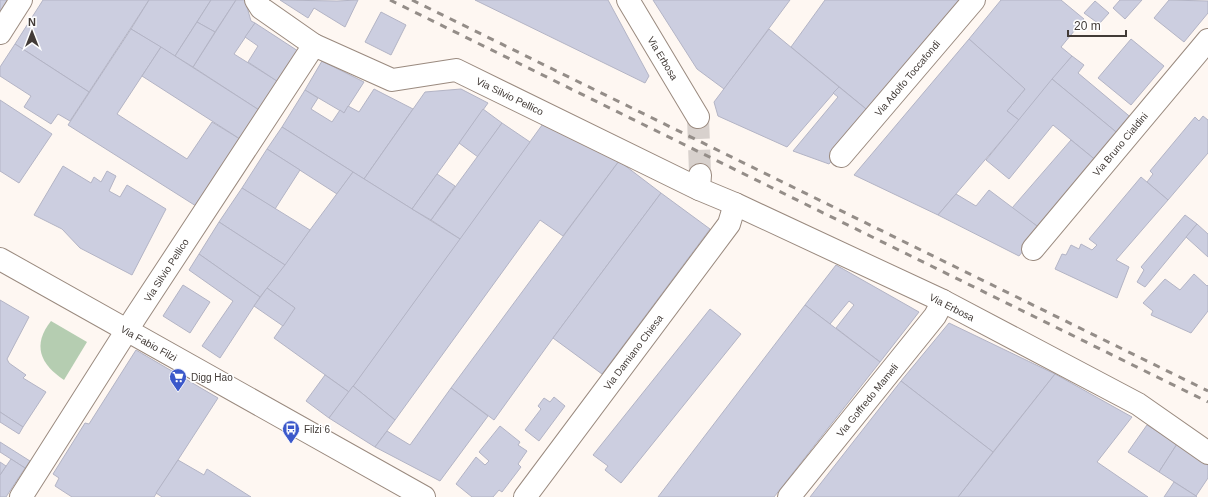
<svg xmlns="http://www.w3.org/2000/svg" width="1208" height="497" viewBox="0 0 1208 497" font-family="Arial,sans-serif">
	<style>
		.green { fill: #b5cdb1 }
		.building { fill: #cccee0; stroke: #b3b4c5 }
		.lines { fill: none; stroke-linecap: round; stroke-linejoin: round }
		.minor-tunnel { stroke: #d8d1cd; stroke-width: 22; stroke-dasharray: 22 11; stroke-linecap: butt }
		.minor-casing { stroke: #9a8a7f; stroke-width: 24 }
		.minor { stroke: #fff; stroke-width: 22 }
		.rail { stroke: #948d88; stroke-width: 3; stroke-dasharray: 7 7; stroke-linecap: butt }
		.labels { text-anchor: middle; stroke-width: 3.5; stroke-linejoin: round; paint-order: stroke }
		.street-label { font-size: 10px; fill: #423b37; stroke: #fff }
		.poi-label { font-size: 10px; fill: #423b37; stroke: #fff; text-anchor: start }
	</style>
	<rect width="100%" height="100%" fill="#fef7f2"/>
	<path class="green" d="M51 321 87 342 64 380C40 364 32 345 51 321Z"/>
	<g class="building">
		<polygon points="0,0 8,0 0,12"/>
		<polygon points="43,0 149,0 89,92 15,44"/>
		<polygon points="149,0 211,0 175,56 131,29"/>
		<polygon points="211,0 236,0 215,32 197,22"/>
		<polygon points="236,0 245,0 251,21 255,23 234,54 277,81 259,110 193,67"/>
		<polygon points="280,0 337,1 358,0 345,27 314,8 308,18"/>
		<polygon points="475,0 608,0 649,76 645,83"/>
		<polygon points="653,0 790,0 724,89 697,69"/>
		<polygon points="825,0 965,0 871,113 791,47"/>
		<polygon points="1001,0 1061,0 1084,19 1061,47 1072,56 1019,120 1007,111 1025,89 969,39"/>
		<polygon points="1120,0 1142,0 1125,19 1113,8"/>
		<polygon points="1169,0 1208,1 1208,13 1184,42 1154,18"/>
		<polygon points="1095,1 1109,13 1099,24 1084,13"/>
		<polygon points="381,12 406,25 391,55 365,42"/>
		<polygon points="197,22 215,32 193,67 175,56"/>
		<polygon points="255,23 298,51 277,81 248,62 258,46 245,37"/>
		<polygon points="131,29 161,47 117,114 187,159 212,122 240,139 196,206 68,125"/>
		<polygon points="769,29 839,87 787,147 718,116 714,102"/>
		<polygon points="969,39 1025,89 1007,111 1019,120 938,215 854,175"/>
		<polygon points="1131,39 1164,66 1131,105 1098,78"/>
		<polygon points="15,44 89,92 70,121 58,114 51,124 24,107 31,96 0,76 0,67"/>
		<polygon points="161,47 259,110 240,139 142,76"/>
		<polygon points="1072,56 1084,65 1078,73 1134,120 1121,136 1052,79"/>
		<polygon points="322,61 364,82 344,113 305,90"/>
		<polygon points="1052,79 1121,136 1098,162 1053,125 1009,179 986,160"/>
		<polygon points="839,87 871,113 829,164 793,151 838,97 833,93"/>
		<polygon points="374,89 413,109 364,179 282,127 305,90 318,98 311,109 332,122 340,110 344,113 348,106 359,112"/>
		<polygon points="461,89 488,103 412,209 364,179 425,92"/>
		<polygon points="0,100 52,134 19,183 0,171"/>
		<polygon points="483,109 502,123 478,157 459,143"/>
		<polygon points="1203,116 1208,120 1208,153 1168,200 1147,182 1153,174 1150,171 1195,117 1199,121"/>
		<polygon points="545,121 619,161 563,236 540,220 395,420 353,386"/>
		<polygon points="502,123 530,142 460,239 431,220"/>
		<polygon points="282,127 353,172 337,194 267,149"/>
		<polygon points="1071,140 1098,162 1041,229 1012,208"/>
		<polygon points="267,149 300,170 275,209 242,188"/>
		<polygon points="619,161 661,193 553,338 494,420 451,388"/>
		<polygon points="63,166 91,183 94,177 101,182 107,171 116,176 109,191 120,197 127,185 166,209 132,275 80,248 62,229 34,215"/>
		<polygon points="353,172 460,239 349,392 274,338 295,308 267,288"/>
		<polygon points="437,174 455,186 431,220 412,209"/>
		<polygon points="1141,177 1168,200 1116,260 1129,267 1117,298 1055,269 1062,254 1066,255 1071,245 1079,249 1081,244 1092,250 1097,245 1089,239"/>
		<polygon points="242,188 310,230 285,265 219,222"/>
		<polygon points="989,190 1041,229 1019,256 938,215 956,194 976,206"/>
		<polygon points="661,193 710,229 602,374 553,338"/>
		<polygon points="1185,215 1197,224 1145,287 1137,282 1144,270 1141,267"/>
		<polygon points="219,222 285,265 260,297 199,254"/>
		<polygon points="1197,224 1208,234 1208,257 1186,237"/>
		<polygon points="199,254 260,297 220,358 202,346 233,301 189,270"/>
		<polygon points="836,265 919,312 880,362 836,328 854,305 849,301 830,324 805,305"/>
		<polygon points="1194,274 1207,286 1208,285 1208,311 1191,333 1151,315 1153,311 1143,303 1165,279 1180,290"/>
		<polygon points="183,285 210,302 190,333 163,316"/>
		<polygon points="267,288 295,308 283,326 254,306"/>
		<polygon points="0,300 29,317 7,359 9,363 26,375 23,378 46,392 23,427 0,412"/>
		<polygon points="805,305 880,362 774,497 658,497"/>
		<polygon points="710,309 741,334 621,483 605,470 608,466 593,455"/>
		<polygon points="949,323 1055,374 993,452 901,381"/>
		<polygon points="136,350 218,398 154,497 72,497 55,486 59,478 53,474 85,423 89,424"/>
		<polygon points="1055,374 1132,417 1097,462 1148,497 958,497"/>
		<polygon points="325,375 349,392 329,418 306,401"/>
		<polygon points="901,381 993,452 958,497 810,497"/>
		<polygon points="353,386 395,420 375,447 329,418"/>
		<polygon points="451,388 488,416 440,481 375,447 387,431 410,445"/>
		<polygon points="554,397 565,406 539,441 525,430 541,409 538,406 544,398 550,402"/>
		<polygon points="0,412 23,427 19,434 0,422"/>
		<polygon points="1147,425 1177,444 1159,472 1128,452"/>
		<polygon points="500,426 520,442 518,445 527,451 518,464 521,467 502,492 499,490 493,497 472,497 456,484 476,457 485,465 489,461 479,452"/>
		<polygon points="0,442 30,461 25,468 0,452"/>
		<polygon points="1177,444 1208,465 1208,478 1196,496 1159,472"/>
		<polygon points="11,459 25,468 6,497 0,497 0,475"/>
		<polygon points="178,460 204,475 207,469 251,497 162,497 156,493"/>
		<polygon points="0,462 6,466 0,475"/>
		<polygon points="1174,482 1196,496 1197,497 1164,497"/>
	</g>
	<g class="lines">
		<polyline class="minor-tunnel" points="698,117 700,173"/>
		<g class="minor-casing">
			<g id="minor">
				<polyline points="256,0 261,8 314,45"/>
				<polyline points="628,0 698,117"/>
				<polyline points="0,33 21,0"/>
				<polyline points="841,156 974,0"/>
				<polyline points="700,175 699,189 735,204 943,301 1138,404 1208,453"/>
				<polyline points="1033,249 1208,40"/>
				<polyline points="0,259 424,497"/>
				<polyline points="21,497 136,316 314,45 392,80 456,70 699,189"/>
				<polyline points="525,497 729,224 735,204"/>
				<polyline points="789,497 935,316 943,301"/>
			</g>
		</g>
		<use href="#minor" class="minor"/>
		<g class="rail">
			<polyline points="390,0 1208,402"/>
			<polyline points="412,0 1208,391"/>
		</g>
	</g>
	<defs>
		<g id="supermarket-pin" transform="scale(0.9)"><path d="M0 17L-7.5 6A9.5 9.5 0 1 1 7.5 6Z" fill="#3b58ca" stroke="#fff"/><path d="M-6-5.5h2.5l.6 2H6L4.5 2H-2.5L-4.4-4H-6ZM-1.5 3.2a1.3 1.3 0 1 0 .1 0ZM3 3.2a1.3 1.3 0 1 0 .1 0Z" fill="#fff"/></g>
		<g id="bus-pin" transform="scale(0.9)"><path d="M0 17L-7.5 6A9.5 9.5 0 1 1 7.5 6Z" fill="#3b58ca" stroke="#fff"/><path d="M-5-6H5V4H4V6H2V4H-2V6H-4V4H-5ZM-3.5-4V0h7V-4ZM-3.5 1.2v1.5H-2V1.2ZM2 1.2v1.5H3.5V1.2Z" fill="#fff"/></g>
	</defs>
	<g fill-rule="evenodd">
		<use href="#supermarket-pin" x="178" y="377"/>
		<use href="#bus-pin" x="291" y="429"/>
	</g>
	<g class="labels">
		<g class="street-label">
			<text transform="translate(663 58) rotate(59)" y="4">Via Erbosa</text>
			<text transform="translate(907 78) rotate(-50)" y="4">Via Adolfo Toccafondi</text>
			<text transform="translate(510 96) rotate(26)" y="4">Via Silvio Pellico</text>
			<text transform="translate(1120 144) rotate(-50)" y="4">Via Bruno Cialdini</text>
			<text transform="translate(166 270) rotate(-57)" y="4">Via Silvio Pellico</text>
			<text transform="translate(952 307) rotate(27)" y="4">Via Erbosa</text>
			<text transform="translate(149 343) rotate(29)" y="4">Via Fabio Filzi</text>
			<text transform="translate(633 352) rotate(-53)" y="4">Via Damiano Chiesa</text>
			<text transform="translate(867 400) rotate(-51)" y="4">Via Goffredo Mameli</text>
		</g>
		<g class="poi-label">
			<text x="191" y="381">Digg Hao</text>
			<text x="304" y="433">Filzi 6</text>
		</g>
	</g>
	<g transform="translate(32 32)" stroke="#ffffff" stroke-width="3" paint-order="stroke">
	<path d="M0-3L7 15L0 10L-7 15Z" fill="#423b37"/>
	<text y="-6" font-size="11" font-weight="bold" text-anchor="middle" fill="#423b37">N</text>
	</g>
	<path d="M1068 30v6h58v-6" fill="none" stroke="#423b37" stroke-width="2"/>
	<text x="1074" y="30" font-size="12" fill="#423b37" stroke="#ffffff" stroke-width="3" paint-order="stroke">20 m</text>
</svg>
